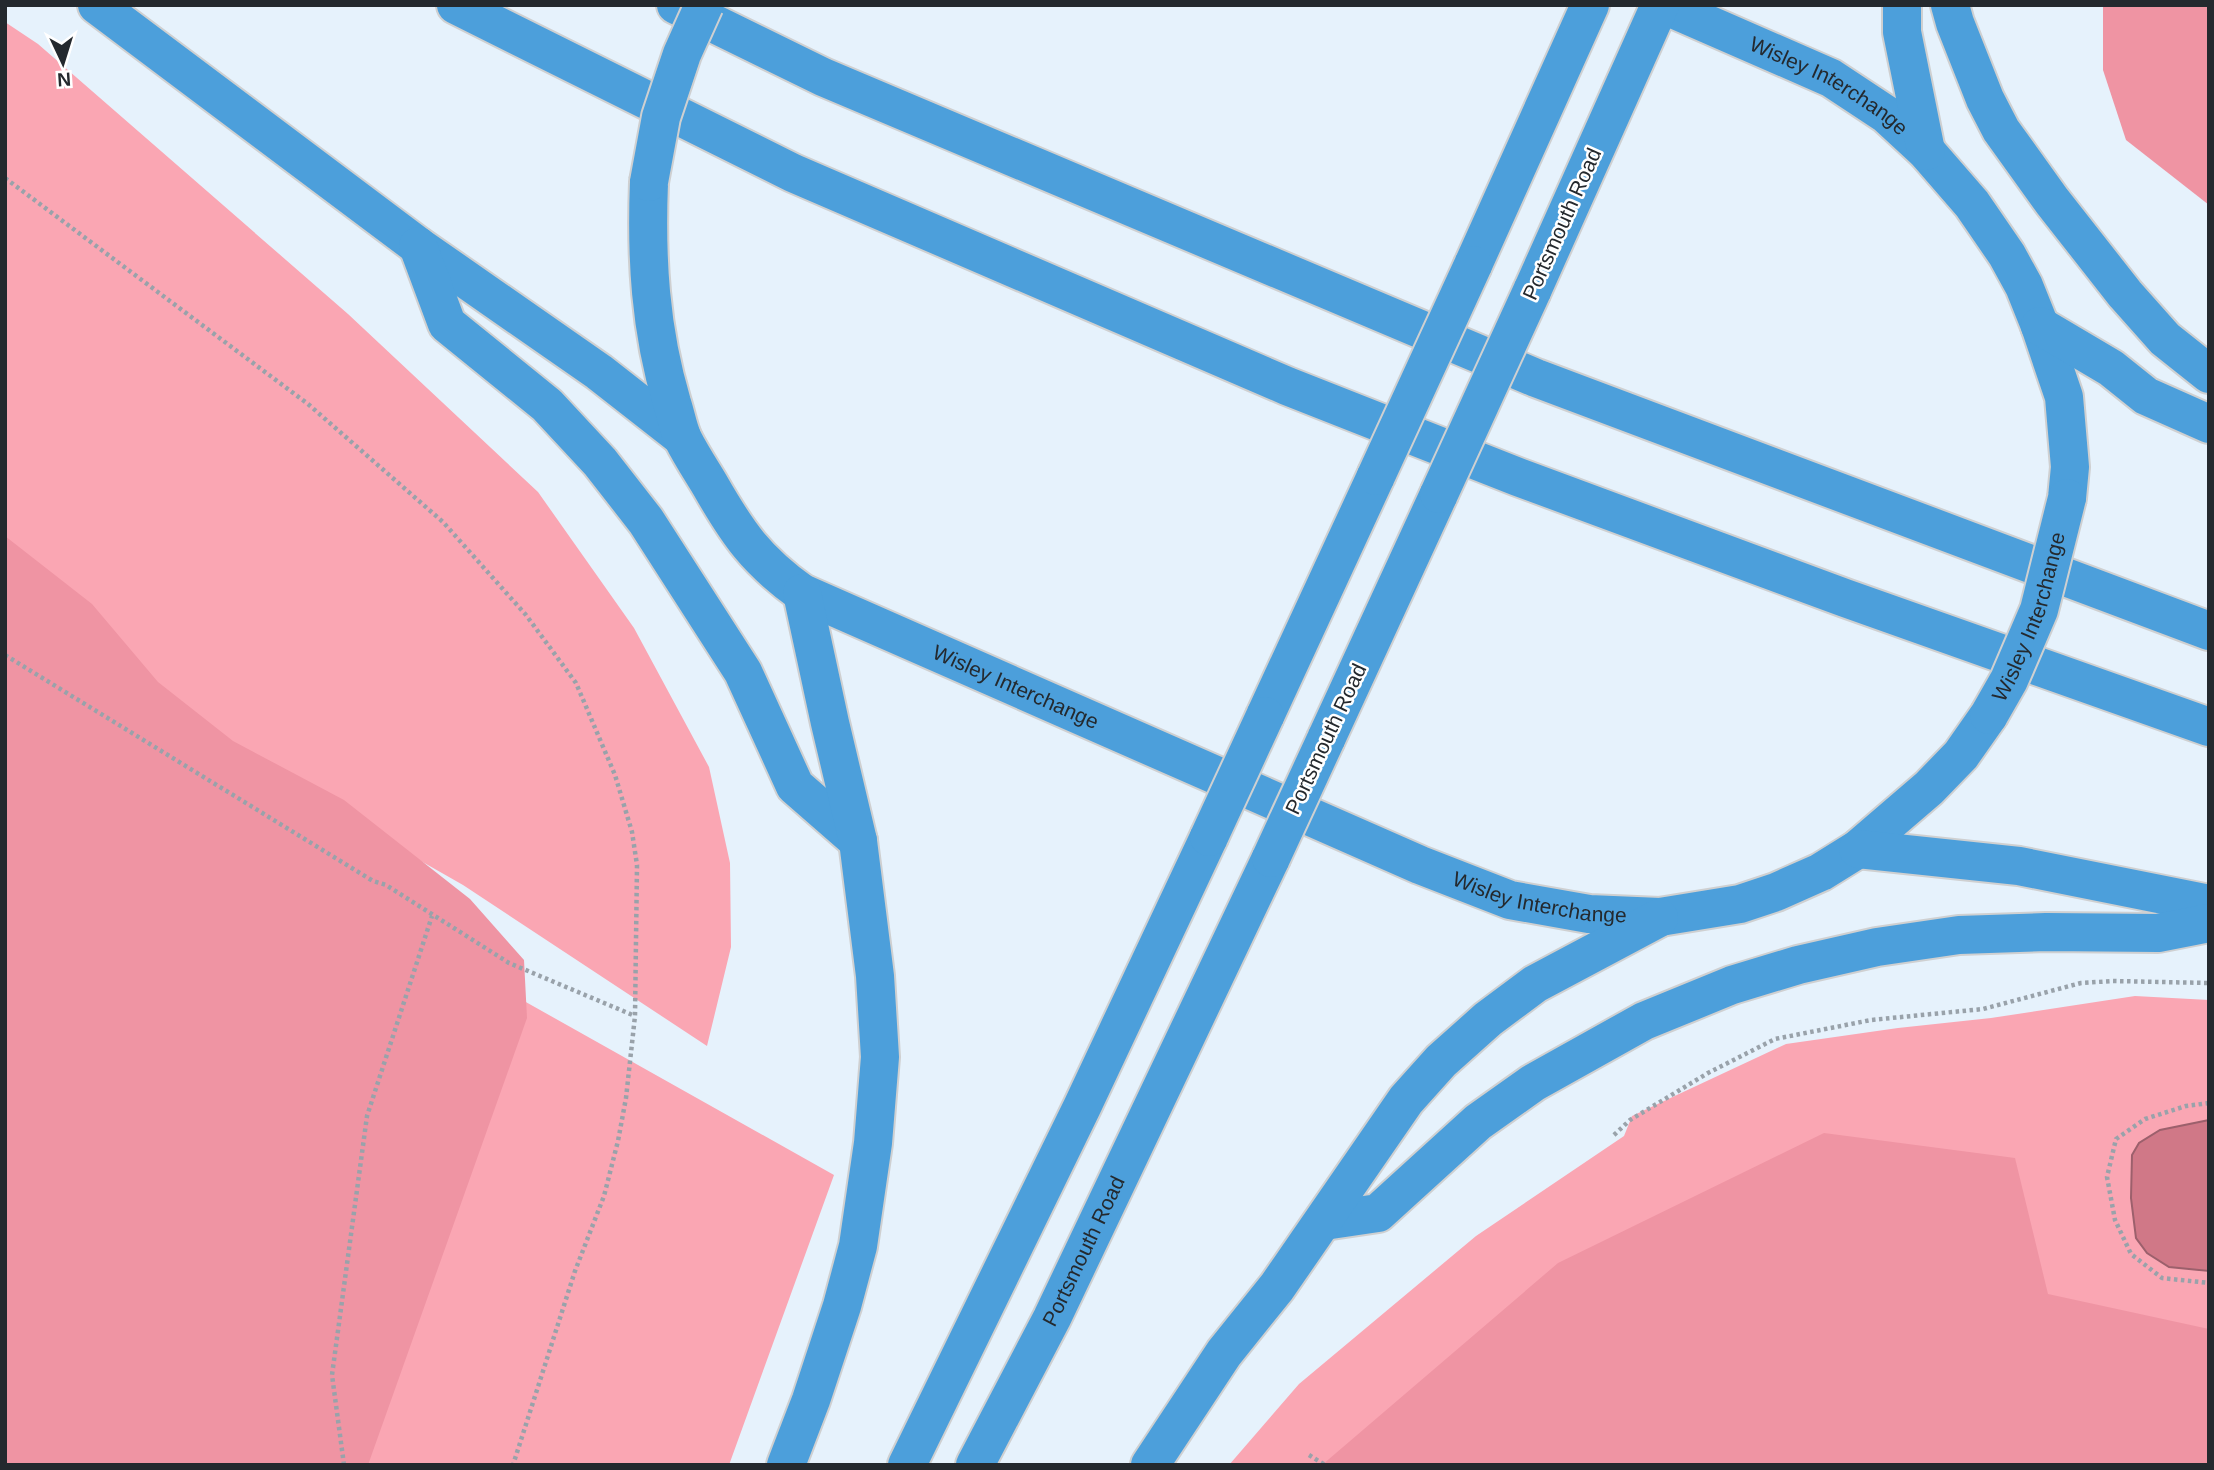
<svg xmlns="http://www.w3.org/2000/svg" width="2214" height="1470" viewBox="0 0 2214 1470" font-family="Helvetica,sans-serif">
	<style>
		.green { fill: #faa6b3 }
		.forest { fill: #ef94a3 }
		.water { fill: #d07887; stroke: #9c606c; stroke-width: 2 }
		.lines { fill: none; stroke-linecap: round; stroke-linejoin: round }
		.highway-casing { stroke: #cfd0d1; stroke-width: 42 }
		.path { stroke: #99a2aa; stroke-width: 4.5; stroke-dasharray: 3.5 3.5; stroke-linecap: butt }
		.highway { stroke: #4c9fdb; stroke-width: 38 }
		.highway-bridge-casing { stroke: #cfd0d1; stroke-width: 42; stroke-linecap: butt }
		.highway-bridge { stroke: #4c9fdb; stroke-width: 38 }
		.labels { text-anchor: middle; stroke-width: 5; stroke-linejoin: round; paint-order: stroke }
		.street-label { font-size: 21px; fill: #24292e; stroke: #fff }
	</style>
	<rect width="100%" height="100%" fill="#e6f2fc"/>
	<g class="green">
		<polygon points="5,22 38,44 348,314 538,492 634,628 709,767 730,863 731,947 707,1046 463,885 5,624"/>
		<polygon points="5,690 353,905 834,1175 729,1465 5,1465"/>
		<polygon points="2135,996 2209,1000 2209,1465 1229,1465 1299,1384 1476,1236 1624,1136 1632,1116 1786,1044 1898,1028 1991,1018"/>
	</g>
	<g class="forest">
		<polygon points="2103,5 2209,5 2209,205 2126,140 2103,70"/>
		<polygon points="5,536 92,604 158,682 233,741 344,800 470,899 524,960 527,1018 368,1465 5,1465"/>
		<polygon points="1824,1133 2015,1158 2048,1294 2209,1329 2209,1465 1322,1465 1558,1263"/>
	</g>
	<polygon class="water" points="2209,1120 2209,1271 2169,1267 2147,1253 2136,1238 2131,1198 2132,1155 2139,1143 2160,1130"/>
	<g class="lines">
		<g class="highway-casing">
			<g id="highway">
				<polyline points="97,5 418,246 599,372 682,437"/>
				<polyline points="456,5 793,173 1287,386 1518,477 1845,598 2209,727"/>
				<polyline points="676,5 823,77 1536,378 2209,631"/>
				<path id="s1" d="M1664 5 1831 78 1887 115 1926 151 1972 204 2007 255 2024 286 2040 326 2064 397 2070 467 2067 498"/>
				<polyline points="1902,5 1902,32 1926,151"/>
				<polyline points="1950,5 1955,23 1985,99 2001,130 2052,201 2125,294 2165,339 2209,374"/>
				<path id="s2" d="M649 182C646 258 650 329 672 403 676 415 678 428 683 439 691 455 701 470 710 485 738 534 756 560 802 593L1420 865 1510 900 1589 914 1660 917 1740 904 1776 892 1821 872 1858 849 1929 788 1961 755 1989 715"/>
				<polyline points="418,246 447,324 547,405 600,462 646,521 743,672 795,786 858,841"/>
				<polyline points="1473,265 1590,5"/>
				<polyline points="1532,291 1660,5"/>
				<polyline points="2040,326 2111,368 2146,396 2209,424"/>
				<polyline points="1265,716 1376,476"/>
				<polyline points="1326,739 1439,494"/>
				<polyline points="1858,849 2019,866 2209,904"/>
				<polyline points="1324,1221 1378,1213 1478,1122 1533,1083 1644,1021 1732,985 1798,965 1877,947 1959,935 2046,932 2158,933 2209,923"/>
				<polyline points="786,1465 811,1400 842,1306 858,1246 873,1143 880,1057 875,976 858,841 830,723 802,593"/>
				<polyline points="907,1465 1082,1107 1209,837"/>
				<path id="s3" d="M975 1465 1052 1318 1271 858"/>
				<polyline points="1150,1465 1224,1353 1277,1287 1406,1100 1441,1061 1488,1019 1535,984 1659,918"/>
			</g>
		</g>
		<g class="path">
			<polyline points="5,178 308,404 443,522 526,615 576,683 615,775 632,832 637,865 635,1016 626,1098 618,1141 604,1196 575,1271 513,1465"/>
			<polyline points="5,655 373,881 386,885 509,963 635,1016"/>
			<polyline points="2209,1103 2186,1106 2145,1119 2116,1139 2107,1177 2115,1220 2131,1254 2162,1278 2209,1283"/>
			<polyline points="1614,1135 1630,1120 1708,1073 1775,1039 1871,1020 1983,1009 2081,983 2113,981 2209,983"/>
			<polyline points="1309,1455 1325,1465"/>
			<polyline points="344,1465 332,1375 367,1116 432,916"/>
		</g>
		<use href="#highway" class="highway"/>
		<g class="highway-bridge-casing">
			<g id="highway-bridge">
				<polyline points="649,182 661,117 682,54 704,5"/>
				<polyline points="1376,476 1473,265"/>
				<polyline points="1439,494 1532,291"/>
				<path id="s4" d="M1989 715 2009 680 2039 610 2067 498"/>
				<polyline points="1209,837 1265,716"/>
				<polyline points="1271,858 1326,739"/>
			</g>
		</g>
		<use href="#highway-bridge" class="highway-bridge"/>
	</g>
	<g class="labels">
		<g class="street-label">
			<text dy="7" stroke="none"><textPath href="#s1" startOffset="184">Wisley Interchange</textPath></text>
			<text transform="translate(1562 224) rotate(-66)" y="7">Portsmouth Road</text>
			<text dy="7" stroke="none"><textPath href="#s4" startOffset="107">Wisley Interchange</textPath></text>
			<text dy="7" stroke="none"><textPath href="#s2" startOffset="691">Wisley Interchange</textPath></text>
			<text transform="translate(1326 739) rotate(-65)" y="7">Portsmouth Road</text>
			<text dy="7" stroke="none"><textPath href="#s2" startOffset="1258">Wisley Interchange</textPath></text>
			<text dy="7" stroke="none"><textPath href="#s3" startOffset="240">Portsmouth Road</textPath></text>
		</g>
	</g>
	<rect width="2214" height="1470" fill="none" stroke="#24292e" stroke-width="14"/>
	<g transform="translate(63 63) rotate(176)" stroke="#ffffff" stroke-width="5" paint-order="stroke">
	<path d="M0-5L12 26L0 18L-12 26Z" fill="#24292e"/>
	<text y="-10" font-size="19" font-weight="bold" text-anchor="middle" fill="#24292e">N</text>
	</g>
</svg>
